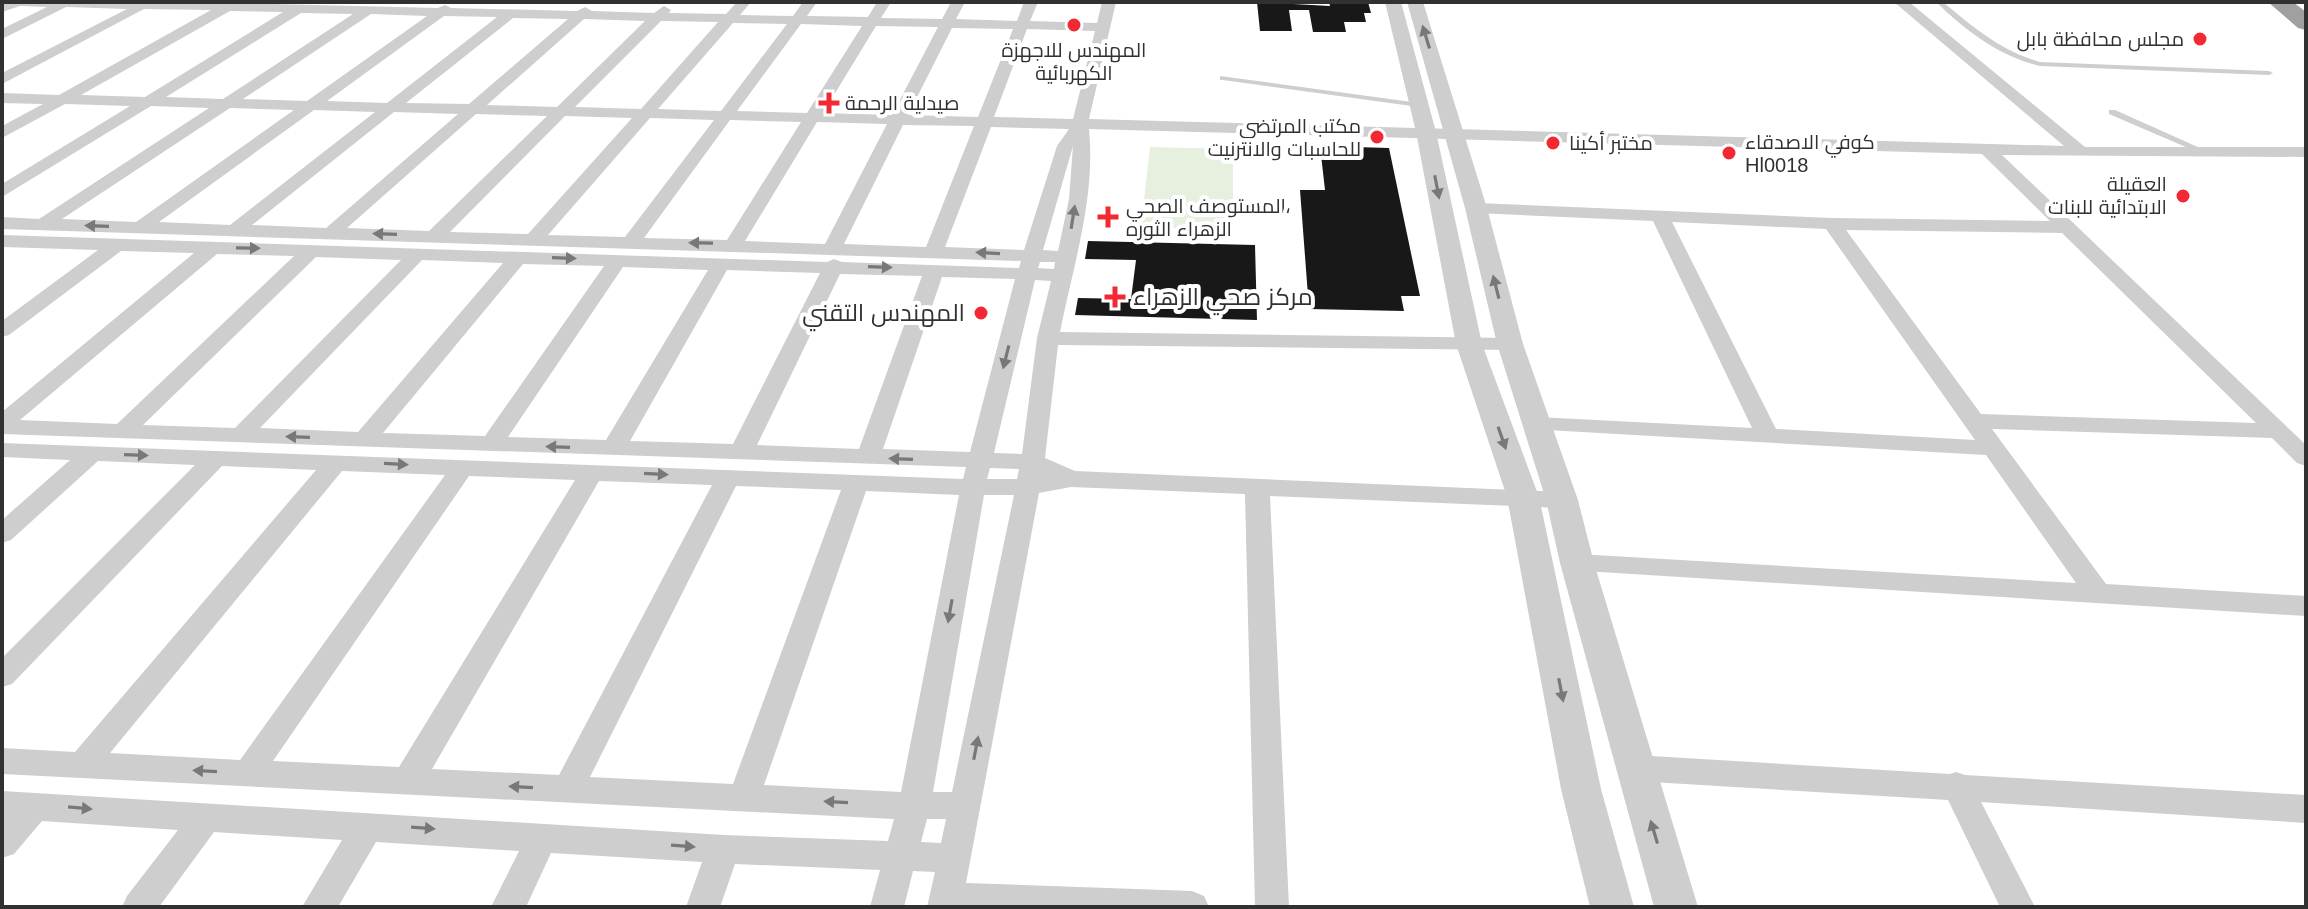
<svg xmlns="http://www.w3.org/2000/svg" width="2308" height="909" viewBox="0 0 2308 909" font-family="Arial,Cairo,sans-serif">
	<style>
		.green { fill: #e7efdf }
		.building { fill: #181818 }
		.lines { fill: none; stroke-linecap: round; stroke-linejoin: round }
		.service { fill: #cecece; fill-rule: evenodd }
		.minor { fill: #cecece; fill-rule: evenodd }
		.tertiary { fill: #cecece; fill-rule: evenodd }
		.trunk { fill: #a0a0a0; fill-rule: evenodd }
		.oneway { fill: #787878 }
		.poi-dot { fill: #f22932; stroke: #fff; stroke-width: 3 }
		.labels { text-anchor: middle; stroke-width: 8; stroke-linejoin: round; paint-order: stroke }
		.far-poi-label { font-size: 20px; fill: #313131; stroke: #fff; text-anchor: start }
		.poi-label { font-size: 24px; fill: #313131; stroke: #fff; text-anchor: start }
	</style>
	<rect width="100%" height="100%" fill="#fff"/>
	<polygon class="green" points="1150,147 1233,149 1233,230 1141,227"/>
	<g class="building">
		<polygon points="1257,2 1330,6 1329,2 1368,2 1371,13 1364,13 1366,22 1344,22 1346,32 1313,32 1309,10 1289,10 1292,31 1260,31"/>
		<polygon points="1320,146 1389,148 1420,296 1401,296 1404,311 1309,309 1300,190 1325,190"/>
		<polygon points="1088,241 1255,245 1257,320 1075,315 1078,298 1131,299 1136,260 1085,259"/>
	</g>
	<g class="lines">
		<g class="service">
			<path d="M1936 2H1943C1973 27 2001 51 2040 62L2269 71 2273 73 2269 75 2040 66C1999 56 1966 31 1936 2Z"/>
			<polygon points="1220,76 1419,103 1423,105 1419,107 1223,80 1220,80"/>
			<polygon points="2109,110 2115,110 2209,152 2202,154 2109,114"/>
		</g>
		<g class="minor">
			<path d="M6 2H193L438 8 445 5 451 8 577 11 585 7 592 11 654 13 664 6 671 10 669 13 726 14 737 2H751L740 15 793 16 803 2H817L807 16 868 17 877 2H891L881 18 942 19 951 2H965L956 19 1017 21 1024 2H1038L1030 21 1097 23 1102 2H1116L1089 119 2064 146 1894 2H1909L2085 147H2306V157L2002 155 2306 445V466L2297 463 2272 438 1992 429 2106 584 2306 596V616L1568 570 1564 563 1568 556 1577 554 2076 583 1986 455 1529 429 1525 424 1529 419 1537 417 1752 428 1653 221 1476 213 1467 208 1476 203 1832 218 2050 221 1982 154 1089 129C1096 197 1073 266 1060 332L1510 338 1521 344 1510 350 1058 345 1045 458 1075 471 1562 492 1571 494 1575 500 1571 506 1562 508 1270 496 1289 907H1255L1245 494 1071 487 1039 493 966 883 1192 891 1204 896 1209 907H927L935 872 913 871 904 907H870L880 870 735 864 720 907H686L702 862 551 853 526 907H491L519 851 376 842 338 907H302L342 840 214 832 159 907H122L127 896 178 830 42 821 14 854 2 858V791L724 835 888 841 894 819 2 774V748L75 752 316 470 222 466 12 684 2 687V658L195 465 98 461 11 540 2 543V520L70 460 2 457V443L963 479 966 467 2 434V412L194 253 121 251 9 335 2 337V321L98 250 2 247V235L827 262 834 259 842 262 1019 268 1021 261 2 229V217L39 219 209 108 151 106 2 197V184L130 106 65 104 2 138V126L43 104 2 103V93L59 95 211 10 144 9 2 84V73L127 9 66 7 2 39V29L47 7 20 6 2 12V3ZM230 11 283 12 145 97 81 95ZM301 13 353 14 223 99 166 97ZM371 14 427 16 307 101 243 99ZM444 16 497 17 387 103 327 101ZM513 18 568 19 469 104 406 103ZM584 19 645 21 557 107 487 105ZM661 21 718 22 641 109 575 107ZM733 23 787 24 721 111 658 109ZM801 24 862 26 807 113 737 111ZM876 26 938 27 892 115 823 113ZM952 28 1013 29 978 117 908 115ZM1027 29 1095 31 1073 119 994 117ZM230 108 294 110 136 222 62 219ZM314 110 375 112 230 225 159 222ZM394 112 458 114 326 228 252 225ZM476 114 547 116 429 231 347 228ZM565 116 632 118 528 234 450 232ZM650 118 714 120 625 237 548 235ZM730 120 801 122 727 240 644 238ZM817 122 887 124 825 244 745 241ZM903 125 974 126 926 247 844 244ZM991 127 1069 129 1057 146 1024 250 945 247ZM1073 146 1069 199 1058 251 1043 250ZM1672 222 1826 229 1975 440 1776 429ZM1846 230 2062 233 2256 423 1981 414ZM217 254 294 256 117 424 20 420ZM316 257 401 260 235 428 143 425ZM422 260 503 263 358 432 260 428ZM1040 262H1055L1054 269 1038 268ZM523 264 604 266 485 436 383 433ZM623 267 708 270 606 440 508 437ZM727 270 820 273 733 444 630 441ZM840 274 922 276 859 449 757 445ZM942 277 1015 279 970 452 883 449ZM1035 280 1051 281 1037 338 1022 454 994 453ZM990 468 1019 469 1017 479H987ZM342 471 445 475 240 760 110 753ZM469 476 575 480 399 767 273 761ZM599 481 712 485 559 775 432 769ZM736 486 841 490 733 784 590 777ZM866 491 959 495 901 792 764 785ZM984 495H1014L952 792H933ZM927 819H946L941 843 921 842Z"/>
			<polygon points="1635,755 1950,774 1956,772 1965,775 2306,795 2306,823 1981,802 2035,907 2000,907 1948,800 1635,781 1624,777 1619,768 1624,759"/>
		</g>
		<g class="tertiary">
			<polygon points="1385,2 1401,2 1436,132 1482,344 1539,497 1601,789 1634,907 1590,907 1561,789 1507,497 1456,344 1416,132"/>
			<polygon points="1407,2 1423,2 1487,208 1523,344 1578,500 1594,563 1698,907 1654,907 1560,563 1546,500 1497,344 1465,208"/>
		</g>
		<polygon class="trunk" points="2268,2 2293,2 2306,12 2306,30 2298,28"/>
	</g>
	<defs><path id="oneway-solid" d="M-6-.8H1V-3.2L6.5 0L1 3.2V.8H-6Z" transform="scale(2)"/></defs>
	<g class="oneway">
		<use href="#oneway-solid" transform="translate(1426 37) rotate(-107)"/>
		<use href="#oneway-solid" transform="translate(1437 187) rotate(79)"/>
		<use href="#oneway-solid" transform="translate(1073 217) rotate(-81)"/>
		<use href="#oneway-solid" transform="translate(97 226) rotate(-178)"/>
		<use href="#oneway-solid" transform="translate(385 234) rotate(-178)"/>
		<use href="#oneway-solid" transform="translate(701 243) rotate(-179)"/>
		<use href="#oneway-solid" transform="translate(248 248) rotate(1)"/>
		<use href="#oneway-solid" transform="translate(988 253) rotate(-177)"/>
		<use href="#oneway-solid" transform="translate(564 258) rotate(2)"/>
		<use href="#oneway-solid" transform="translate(880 267) rotate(2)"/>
		<use href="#oneway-solid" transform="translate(1496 287) rotate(-104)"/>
		<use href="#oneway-solid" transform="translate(1006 357) rotate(104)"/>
		<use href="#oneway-solid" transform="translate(298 437) rotate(-178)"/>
		<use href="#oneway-solid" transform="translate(1502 438) rotate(71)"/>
		<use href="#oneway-solid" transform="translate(558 447) rotate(-178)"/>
		<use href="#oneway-solid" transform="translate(136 455) rotate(2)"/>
		<use href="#oneway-solid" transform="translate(901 459) rotate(-178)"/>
		<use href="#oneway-solid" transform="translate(396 464) rotate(3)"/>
		<use href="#oneway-solid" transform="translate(656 474) rotate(3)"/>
		<use href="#oneway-solid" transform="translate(950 611) rotate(100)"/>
		<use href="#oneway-solid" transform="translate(1561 690) rotate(79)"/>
		<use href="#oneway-solid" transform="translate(976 748) rotate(-79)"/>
		<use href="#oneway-solid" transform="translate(205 771) rotate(-177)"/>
		<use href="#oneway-solid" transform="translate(521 787) rotate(-177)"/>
		<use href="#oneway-solid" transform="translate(836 802) rotate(-177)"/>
		<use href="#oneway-solid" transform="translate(80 808) rotate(5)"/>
		<use href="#oneway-solid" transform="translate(423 828) rotate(4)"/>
		<use href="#oneway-solid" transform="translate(1654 832) rotate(-107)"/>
		<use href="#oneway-solid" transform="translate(683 846) rotate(4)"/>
	</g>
	<g class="poi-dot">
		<circle cx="1074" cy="25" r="8"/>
		<circle cx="2200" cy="39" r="8"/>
		<path d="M825 91h8v8h8v8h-8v8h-8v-8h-8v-8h8z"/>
		<circle cx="1377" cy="137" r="8"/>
		<circle cx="1553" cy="143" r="8"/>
		<circle cx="1729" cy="153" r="8"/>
		<circle cx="2183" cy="196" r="8"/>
		<path d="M1104 205h8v8h8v8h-8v8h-8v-8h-8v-8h8z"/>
		<path d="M1111 285h8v8h8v8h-8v8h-8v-8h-8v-8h8z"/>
		<circle cx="981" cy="313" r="8"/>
	</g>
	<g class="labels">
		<g class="far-poi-label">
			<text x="2184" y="46" text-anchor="end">مجلس محافظة بابل</text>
			<text x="1074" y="57" text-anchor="middle">المهندس للاجهزة<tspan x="1074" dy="23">الكهربائية</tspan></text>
			<text x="845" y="110">صيدلية الرحمة</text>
			<text x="1361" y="133" text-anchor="end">مكتب المرتضى<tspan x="1361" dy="23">للحاسبات والانترنيت</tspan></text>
			<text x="1745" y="149">كوفي الاصدقاء<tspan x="1745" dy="23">Hl0018</tspan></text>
			<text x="1569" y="150">مختبر أكينا</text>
			<text x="2167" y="191" text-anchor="end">العقيلة<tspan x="2167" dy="23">الابتدائية للبنات</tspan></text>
			<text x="1126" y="213">المستوصف الصحي،<tspan x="1126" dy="23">الزهراء الثوره</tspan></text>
		</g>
		<g class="poi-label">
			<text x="1133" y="305">مركز صحي الزهراء</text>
			<text x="965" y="321" text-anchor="end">المهندس التقني</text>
		</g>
	</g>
	<rect width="2308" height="909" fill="none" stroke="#313131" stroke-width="8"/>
</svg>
